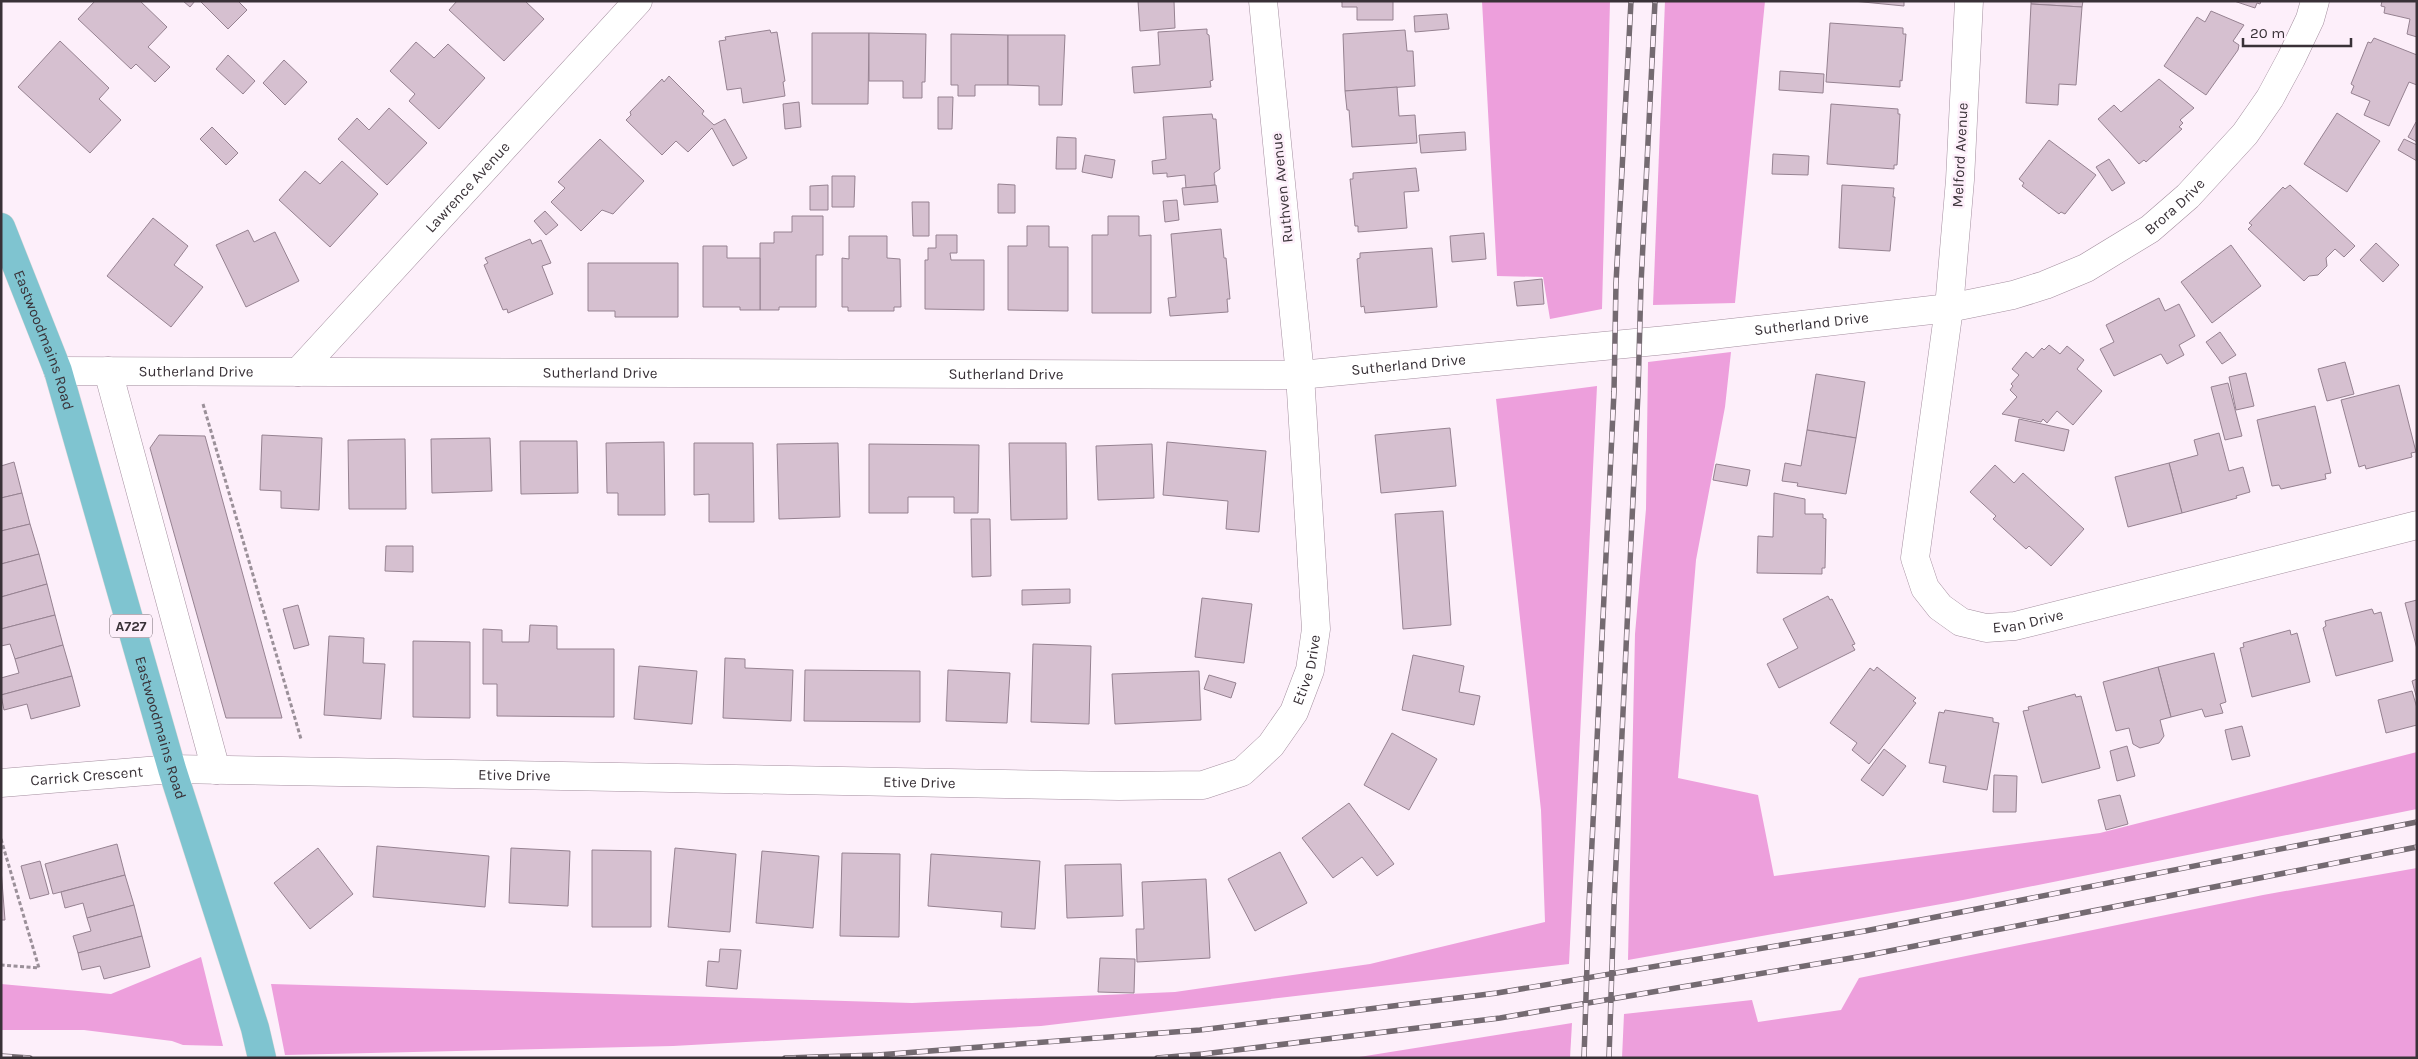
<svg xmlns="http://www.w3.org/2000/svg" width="2418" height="1059" viewBox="0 0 2418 1059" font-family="Karla,sans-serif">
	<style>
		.forest { fill: #ed9fdc }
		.building { fill: #d6c0d0; stroke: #968291 }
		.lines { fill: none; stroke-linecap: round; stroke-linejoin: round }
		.minor-casing { stroke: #a48f9f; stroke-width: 29 }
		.major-casing { stroke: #d7d6d7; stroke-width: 29 }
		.path { stroke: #9b9099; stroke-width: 3; stroke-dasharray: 4 2.5; stroke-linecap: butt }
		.minor { stroke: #fff; stroke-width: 28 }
		.major { stroke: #7fc4d0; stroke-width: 28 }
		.rail-casing { stroke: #746a71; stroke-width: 5.5 }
		.rail { stroke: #fdeffa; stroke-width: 4; stroke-dasharray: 11; stroke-linecap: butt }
		.labels { text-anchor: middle; stroke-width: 5; stroke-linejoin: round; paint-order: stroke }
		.shield { fill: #fdeffa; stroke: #746a72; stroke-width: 1 }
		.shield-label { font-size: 14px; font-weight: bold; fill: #393137 }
		.street-label { font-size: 15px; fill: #393137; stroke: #fdeffa }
	</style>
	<rect width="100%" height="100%" fill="#fdeffa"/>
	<g class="forest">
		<polygon points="1482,1 1610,1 1602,309 1550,319 1543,277 1497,276"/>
		<polygon points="1665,1 1765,1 1735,303 1653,305"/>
		<polygon points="1731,352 1725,407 1696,560 1678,778 1758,795 1774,876 2100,833 2417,752 2417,809 1958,901 1628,960 1635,634 1646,509 1648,362"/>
		<polygon points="1597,386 1569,964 1041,1026 673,1046 285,1055 271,984 912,1003 1175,992 1370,964 1545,922 1541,810 1496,399"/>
		<polygon points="2417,868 2417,1058 1622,1058 1624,1014 1752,1000 1758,1022 1841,1010 1859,978 2263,895"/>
		<polygon points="201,957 223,1046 183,1045 172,1041 84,1030 1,1030 1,984 111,994"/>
		<polygon points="1572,1023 1570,1058 1353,1058"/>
	</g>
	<g class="building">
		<polygon points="95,1 140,1 167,27 148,47 170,67 155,82 136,64 131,69 78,19"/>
		<polygon points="183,1 195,1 190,7"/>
		<polygon points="200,1 238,1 247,10 228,29"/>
		<polygon points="457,1 525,1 544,19 504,61 449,10"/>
		<polygon points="1138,1 1174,1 1175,28 1140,31"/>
		<polygon points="1339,1 1393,1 1393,20 1357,20 1357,7 1342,7 1342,2"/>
		<polygon points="1853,1 1904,1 1904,6"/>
		<polygon points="2031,1 2083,1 2082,7 2031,4"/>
		<polygon points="2234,1 2261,1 2260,4 2257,3 2255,8"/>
		<polygon points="2382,1 2417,1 2417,37 2407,34 2410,19 2384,13 2385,7 2381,6"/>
		<polygon points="2031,4 2082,7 2076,85 2059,84 2058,105 2026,103"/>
		<polygon points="2211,11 2244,25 2233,41 2239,45 2238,50 2206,95 2164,66 2197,17 2205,22"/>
		<polygon points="1447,14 1449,29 1415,32 1414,16"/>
		<polygon points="1830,23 1903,28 1903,34 1906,34 1902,81 1900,80 1900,87 1826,82"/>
		<polygon points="1207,29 1207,34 1209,35 1213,80 1210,81 1211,87 1134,93 1132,67 1160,65 1158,32"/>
		<polygon points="770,30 771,33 777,32 785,81 783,82 785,96 743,103 741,88 727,90 719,41 726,40 725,37"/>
		<polygon points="1405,30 1407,51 1413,51 1415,86 1345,91 1343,34"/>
		<polygon points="812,33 869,33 868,104 812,104"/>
		<polygon points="869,33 926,34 925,82 922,82 922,98 903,98 903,81 869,81"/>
		<polygon points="951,34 1008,35 1008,85 975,85 975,96 958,96 958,85 951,85"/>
		<polygon points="1008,35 1065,35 1062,105 1039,105 1039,86 1008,85"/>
		<polygon points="2374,38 2417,55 2417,85 2409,82 2389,126 2364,115 2370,101 2351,93 2354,86 2351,84 2368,42 2371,43"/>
		<polygon points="60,41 109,88 99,99 121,120 90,153 18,87"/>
		<polygon points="416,42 434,58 448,44 485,78 439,129 409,101 415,94 390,71"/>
		<polygon points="228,55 255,81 243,94 216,69"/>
		<polygon points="284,60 307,82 285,105 263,83"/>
		<polygon points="1780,71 1824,74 1823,93 1779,90"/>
		<polygon points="669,76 704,111 702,114 714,125 725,119 747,158 733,166 712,128 688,152 676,141 662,155 626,120 631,115 630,112 662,79 664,82"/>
		<polygon points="2159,79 2194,108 2180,120 2183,123 2179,127 2182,129 2146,162 2144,160 2139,164 2098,119 2114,105 2121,112"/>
		<polygon points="1397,87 1399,116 1415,115 1417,143 1352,147 1349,110 1347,110 1345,91"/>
		<polygon points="938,97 953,97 952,129 938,129"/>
		<polygon points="799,102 801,127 785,129 783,104"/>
		<polygon points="1831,104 1898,109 1898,114 1900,114 1897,165 1894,165 1894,169 1827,164"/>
		<polygon points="389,108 427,143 387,185 338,139 357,118 369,130"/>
		<polygon points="2337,113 2380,141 2347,192 2304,164"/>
		<polygon points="1212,114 1213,119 1216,119 1220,169 1214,173 1215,185 1186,188 1185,175 1167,177 1167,173 1153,174 1152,161 1166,159 1163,117"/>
		<polygon points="2416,122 2417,122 2417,142 2408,137"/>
		<polygon points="212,127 238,153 226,165 200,139"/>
		<polygon points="1465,132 1466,150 1421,153 1419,135"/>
		<polygon points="1057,137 1076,138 1076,169 1056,169"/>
		<polygon points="600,139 644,181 613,214 602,210 581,231 551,202 565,188 558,182"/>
		<polygon points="2404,139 2417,145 2417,161 2398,150"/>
		<polygon points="2049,140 2096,175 2065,214 2061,212 2059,214 2022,186 2024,183 2019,179"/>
		<polygon points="1773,154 1809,156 1808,175 1772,174"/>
		<polygon points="1085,155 1115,160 1112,178 1082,172"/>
		<polygon points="2109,159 2125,183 2112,191 2096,167"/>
		<polygon points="342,161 378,194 330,247 279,200 305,171 320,184"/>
		<polygon points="1416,168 1419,191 1404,192 1407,228 1358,232 1358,226 1355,226 1350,179 1353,179 1353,173"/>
		<polygon points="832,176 855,176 854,207 832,207"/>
		<polygon points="998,184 1015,185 1015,213 998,213"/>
		<polygon points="828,185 828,210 810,210 810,186"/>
		<polygon points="1216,185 1218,202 1184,205 1182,188"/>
		<polygon points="1842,185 1894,188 1893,197 1895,197 1890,251 1839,248"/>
		<polygon points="2290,185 2355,246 2344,257 2335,249 2326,258 2327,266 2318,275 2309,276 2304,281 2248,229 2252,225 2249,223 2283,187 2285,189"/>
		<polygon points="1177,200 1179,220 1165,222 1163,201"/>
		<polygon points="912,202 929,202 929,236 913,236"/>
		<polygon points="545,211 558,225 546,235 534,221"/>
		<polygon points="792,216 823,216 823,255 816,255 816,307 779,307 779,310 760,310 760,243 774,243 774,232 792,232"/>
		<polygon points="1108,216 1139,216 1139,236 1151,235 1151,313 1092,313 1092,235 1108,235"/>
		<polygon points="153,218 188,246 174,265 203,287 171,327 107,276"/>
		<polygon points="1027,226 1049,226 1049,247 1068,247 1068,311 1008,310 1008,246 1027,246"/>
		<polygon points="1221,229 1224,258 1226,258 1230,299 1227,299 1228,312 1170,316 1168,298 1176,297 1171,234"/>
		<polygon points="248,230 254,242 275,232 299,281 246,307 216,245"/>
		<polygon points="1484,233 1486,259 1452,262 1450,236"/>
		<polygon points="936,235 957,235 957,253 950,253 951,260 984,260 984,310 925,309 925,260 928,260 928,248 936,248"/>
		<polygon points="849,236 887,236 887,258 900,259 901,307 894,307 894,311 848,311 848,307 842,307 842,258 849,259"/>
		<polygon points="530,239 532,244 541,240 551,263 542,266 553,294 508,313 507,309 503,310 484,265 488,263 485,258"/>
		<polygon points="2376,243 2399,265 2383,282 2360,260"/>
		<polygon points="2231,245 2261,286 2212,323 2181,282"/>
		<polygon points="703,246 727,246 727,258 760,258 760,310 740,310 740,307 703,307"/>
		<polygon points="1432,248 1437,307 1365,313 1364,306 1361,307 1357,259 1360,258 1360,253"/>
		<polygon points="588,263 678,263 678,317 615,317 615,311 588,311"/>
		<polygon points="1542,279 1544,304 1517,306 1514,282"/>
		<polygon points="2159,298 2165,311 2179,304 2195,336 2179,345 2184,355 2167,364 2161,354 2114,376 2100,349 2114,342 2106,325"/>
		<polygon points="2220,332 2236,355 2222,364 2206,342"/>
		<polygon points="2049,345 2060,354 2067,346 2084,360 2077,369 2102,391 2073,425 2057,411 2047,423 2043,419 2041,422 2002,414 2017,397 2010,390 2013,386 2011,384 2019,375 2012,369 2026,352 2033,358 2042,348 2044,350"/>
		<polygon points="2345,362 2354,394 2327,401 2318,369"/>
		<polygon points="2246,373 2254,406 2236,410 2229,377"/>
		<polygon points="1816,374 1865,382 1856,438 1807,430"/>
		<polygon points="2228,383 2242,436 2225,440 2211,387"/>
		<polygon points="2399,385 2416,452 2411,453 2412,457 2366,469 2365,465 2359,467 2341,400"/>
		<polygon points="2315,406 2331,473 2325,474 2326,479 2281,489 2279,485 2272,486 2257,420"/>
		<polygon points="2019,419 2069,430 2064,451 2015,441"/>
		<polygon points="1450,428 1456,486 1381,493 1375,435"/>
		<polygon points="1807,430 1856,438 1846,494 1797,486 1798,483 1782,481 1785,463 1801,466"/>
		<polygon points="2219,433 2229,471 2243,467 2250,492 2236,496 2237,498 2182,513 2169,463 2198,455 2194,440"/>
		<polygon points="159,435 205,436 282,718 226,718 150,448"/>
		<polygon points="262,435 322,438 319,510 281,508 281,491 260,490"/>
		<polygon points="490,438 492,491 432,493 431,439"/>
		<polygon points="405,439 406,509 349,509 348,440"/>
		<polygon points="520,441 577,441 578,493 521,494"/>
		<polygon points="664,442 665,515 618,515 618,493 607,493 606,443"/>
		<polygon points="1167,442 1266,451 1259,532 1226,529 1228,501 1163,495"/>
		<polygon points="694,443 753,443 754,522 709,522 709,494 694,495"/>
		<polygon points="838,443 840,517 779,519 777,444"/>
		<polygon points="1009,443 1066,443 1067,519 1011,520"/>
		<polygon points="869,444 979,445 978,513 954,513 954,497 908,497 908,513 869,513"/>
		<polygon points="1152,444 1154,498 1098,500 1096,446"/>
		<polygon points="14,462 22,493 1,498 1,466"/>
		<polygon points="2169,463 2182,513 2128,527 2115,477"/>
		<polygon points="1716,464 1750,470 1747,486 1713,480"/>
		<polygon points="1995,465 2014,483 2023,473 2084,529 2051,566 2029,546 2026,549 1993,519 1996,516 1970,492"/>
		<polygon points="22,493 30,524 1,531 1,498"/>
		<polygon points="1774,493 1805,499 1805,514 1823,514 1823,518 1826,519 1825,568 1822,568 1822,574 1757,573 1758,536 1773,537"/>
		<polygon points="1443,511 1451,625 1403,629 1395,514"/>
		<polygon points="971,519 990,519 991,576 972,577"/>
		<polygon points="30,524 39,554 1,564 1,531"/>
		<polygon points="386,546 413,546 413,572 385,571"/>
		<polygon points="39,554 47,584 1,597 1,564"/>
		<polygon points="47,584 55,615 1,629 1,597"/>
		<polygon points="1070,589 1070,603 1022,605 1022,590"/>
		<polygon points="1828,596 1830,600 1832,599 1855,644 1852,645 1855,650 1779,688 1767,664 1798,648 1783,619"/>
		<polygon points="1202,598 1252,604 1244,663 1195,657"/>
		<polygon points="2417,600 2417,649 2405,603"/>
		<polygon points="298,605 309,645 294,649 283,609"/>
		<polygon points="2372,609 2374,614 2381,612 2393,661 2336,676 2323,628 2326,626 2325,621"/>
		<polygon points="55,615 63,645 15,659 10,644 1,646 1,629"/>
		<polygon points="530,625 557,626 557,649 614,649 614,717 497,716 497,684 483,684 483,629 502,630 502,642 529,642"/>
		<polygon points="2290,630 2291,635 2297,633 2310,682 2252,697 2240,648 2244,647 2243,643"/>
		<polygon points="329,636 364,638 363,663 385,664 381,719 324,715"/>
		<polygon points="413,641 470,642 470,718 413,717"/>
		<polygon points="1033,644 1091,646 1089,724 1031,722"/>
		<polygon points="63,645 72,676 1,695 1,678 19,673 15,659"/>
		<polygon points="2214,653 2226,702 2220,704 2223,713 2205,717 2202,709 2171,717 2158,667"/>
		<polygon points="1413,655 1464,666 1459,692 1480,696 1474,725 1402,710"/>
		<polygon points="725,658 745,659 745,668 793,670 791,721 723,718"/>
		<polygon points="639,666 697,671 692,724 634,719"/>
		<polygon points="1877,667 1916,698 1913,701 1916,703 1869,764 1852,750 1857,743 1830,723 1870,668 1874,671"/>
		<polygon points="2158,667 2171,717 2160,720 2164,736 2159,743 2140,748 2133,744 2129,728 2116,731 2103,682"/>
		<polygon points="805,670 920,671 920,722 804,721"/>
		<polygon points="948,670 1010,673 1007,723 946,721"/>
		<polygon points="1199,671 1201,720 1115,724 1112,674"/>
		<polygon points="1209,675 1236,683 1231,698 1204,689"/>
		<polygon points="72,676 80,706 31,719 27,704 4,710 1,695"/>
		<polygon points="2417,679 2417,699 2412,681"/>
		<polygon points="2412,691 2417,708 2417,725 2386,733 2378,700"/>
		<polygon points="2075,694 2076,697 2081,696 2100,768 2042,783 2023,711 2029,710 2028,707"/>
		<polygon points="1945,710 1993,718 1993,722 1999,723 1987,790 1943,782 1946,766 1929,763 1939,712 1944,713"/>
		<polygon points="2242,726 2250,756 2232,760 2225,730"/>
		<polygon points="1392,733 1437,759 1409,810 1364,785"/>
		<polygon points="2127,746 2135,776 2117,781 2110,751"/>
		<polygon points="1884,749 1906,766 1883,796 1861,780"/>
		<polygon points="1994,775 2017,776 2016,812 1993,812"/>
		<polygon points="2120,795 2128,824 2106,830 2098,800"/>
		<polygon points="1349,803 1394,864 1377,876 1362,857 1333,878 1302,838"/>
		<polygon points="117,844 125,875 53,894 45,864"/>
		<polygon points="377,846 489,856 485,907 373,897"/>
		<polygon points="318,848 353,894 310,929 274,883"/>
		<polygon points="511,848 570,851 568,906 509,903"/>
		<polygon points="675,848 736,854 730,932 668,927"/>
		<polygon points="592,850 651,851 651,927 592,927"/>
		<polygon points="762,851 819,856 813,928 756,923"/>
		<polygon points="1280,852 1307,903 1255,931 1228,879"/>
		<polygon points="842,853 900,854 899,937 840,936"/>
		<polygon points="931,854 1040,861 1035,929 1001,927 1002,912 928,906"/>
		<polygon points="40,861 49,894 30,899 21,866"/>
		<polygon points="1121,864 1123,916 1067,918 1065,865"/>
		<polygon points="1,869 5,920 1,920"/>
		<polygon points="125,875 134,905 87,918 83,903 65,908 61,892"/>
		<polygon points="1206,879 1210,958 1137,962 1136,929 1144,929 1142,882"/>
		<polygon points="134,905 142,936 78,953 73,936 91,931 87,918"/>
		<polygon points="142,936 150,967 104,979 100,966 82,970 78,953"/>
		<polygon points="720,949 741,950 737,989 706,986 708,961 719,962"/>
		<polygon points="1100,958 1135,959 1134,993 1098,992"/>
	</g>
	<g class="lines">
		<g class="minor-casing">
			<g id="minor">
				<path id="s1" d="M1969 1 1960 180 1949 308 1915 558 1925 588 1940 607 1961 622 1986 628 2015 626 2417 525"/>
				<path id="s2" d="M58 371 1300 375 1677 339 1949 308 2013 295 2045 285 2086 268 2150 229 2188 196 2245 134 2270 98 2291 59 2310 19 2315 1"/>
				<polyline points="108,371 216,770"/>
				<path id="s3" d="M298 372 638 1"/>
				<path id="s4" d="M1 783 172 769 1119 786 1203 785 1242 772 1271 745 1294 712 1310 670 1316 629 1300 375 1263 1"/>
			</g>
		</g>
		<g class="major-casing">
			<g id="major">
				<path id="s5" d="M1 227 58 371 172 769 255 1028 262 1058"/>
			</g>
		</g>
		<g class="path">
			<polyline points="203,404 301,739"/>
			<polyline points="1,839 39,968 1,965"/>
		</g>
		<use href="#minor" class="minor"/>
		<use href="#major" class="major"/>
		<g class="rail-casing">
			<g id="rail">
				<polyline points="1,1056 30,1058"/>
				<polyline points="785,1058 878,1055 1200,1030 1497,993 1865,931 2417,822"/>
				<polyline points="1157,1058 1203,1054 1500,1018 1869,955 2417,847"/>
				<polyline points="1584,1058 1589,904 1614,392 1616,283 1631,1"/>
				<polyline points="1609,1058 1614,905 1638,392 1641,284 1655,1"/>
			</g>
		</g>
		<use href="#rail" class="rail"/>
	</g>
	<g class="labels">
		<rect class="shield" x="110" y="614.5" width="42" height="23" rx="4"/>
		<g class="shield-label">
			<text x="131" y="631">A727</text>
		</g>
		<g class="street-label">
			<text transform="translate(1960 155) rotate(-87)" y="5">Melford Avenue</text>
			<text dy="5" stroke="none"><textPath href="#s3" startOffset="251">Lawrence Avenue</textPath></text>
			<text transform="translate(1282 188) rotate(-96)" y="5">Ruthven Avenue</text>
			<text dy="5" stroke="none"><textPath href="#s2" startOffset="2146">Brora Drive</textPath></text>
			<text dy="5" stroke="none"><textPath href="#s2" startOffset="1756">Sutherland Drive</textPath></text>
			<text dy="5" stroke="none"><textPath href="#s5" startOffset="121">Eastwoodmains Road</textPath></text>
			<text dy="5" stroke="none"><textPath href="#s2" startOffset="1351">Sutherland Drive</textPath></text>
			<text dy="5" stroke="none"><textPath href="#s2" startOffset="138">Sutherland Drive</textPath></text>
			<text dy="5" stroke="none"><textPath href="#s2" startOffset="542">Sutherland Drive</textPath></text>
			<text dy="5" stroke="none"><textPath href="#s2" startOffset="948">Sutherland Drive</textPath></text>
			<text dy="5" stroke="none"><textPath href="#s1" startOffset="710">Evan Drive</textPath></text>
			<text dy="5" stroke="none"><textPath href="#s4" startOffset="1368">Etive Drive</textPath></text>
			<text dy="5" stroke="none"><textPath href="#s5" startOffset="526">Eastwoodmains Road</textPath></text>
			<text dy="5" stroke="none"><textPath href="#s4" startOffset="86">Carrick Crescent</textPath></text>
			<text dy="5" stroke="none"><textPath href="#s4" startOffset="514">Etive Drive</textPath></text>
			<text dy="5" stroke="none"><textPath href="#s4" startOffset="919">Etive Drive</textPath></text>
		</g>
	</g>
	<rect width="2418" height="1059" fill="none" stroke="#393137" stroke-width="5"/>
	<path d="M2243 38v8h108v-8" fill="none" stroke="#393137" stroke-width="2.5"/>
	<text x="2250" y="38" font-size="15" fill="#393137" stroke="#fdeffa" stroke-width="4" paint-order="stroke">20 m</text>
</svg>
